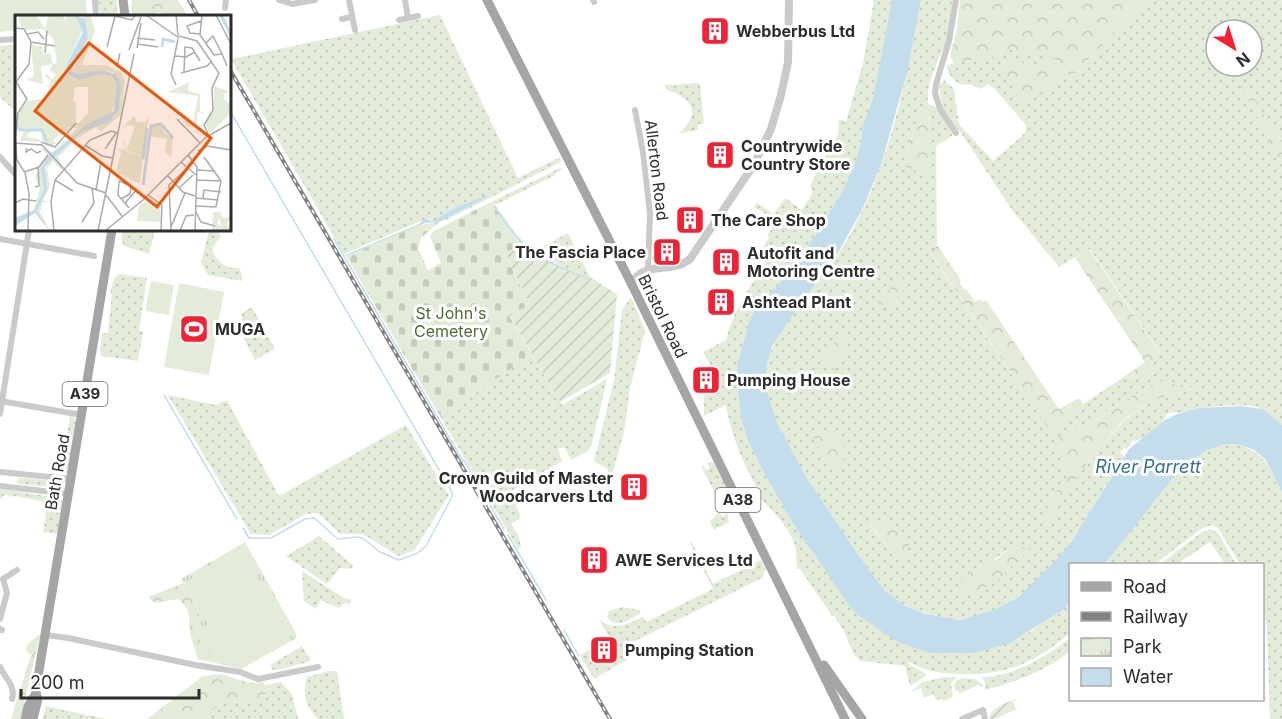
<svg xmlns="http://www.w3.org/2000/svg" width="1282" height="719" viewBox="0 0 1282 719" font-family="Inter,sans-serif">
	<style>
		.grass { fill: url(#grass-dots); fill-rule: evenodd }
		.forest { fill: url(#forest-crowns) }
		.cemetery { fill: url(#cemetery-stones) }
		.park { fill: url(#park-tufts) }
		.garden { fill: url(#garden-furrows) }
		.pitch { fill: #e3ecd9 }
		.water { fill: #c3dded }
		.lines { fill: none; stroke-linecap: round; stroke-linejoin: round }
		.stream { stroke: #c3dded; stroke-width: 1.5 }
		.minor { stroke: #cacaca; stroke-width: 6 }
		.tertiary { stroke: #cacaca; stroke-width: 8 }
		.primary { stroke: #a5a5a5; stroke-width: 9 }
		.rail-casing { stroke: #828282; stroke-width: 4 }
		.rail { stroke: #fff; stroke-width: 1.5; stroke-dasharray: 4.5; stroke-linecap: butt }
		.labels { text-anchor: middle; stroke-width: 6; stroke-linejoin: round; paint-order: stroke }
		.shield { fill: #fff; stroke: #6c6c6c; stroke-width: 1.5 }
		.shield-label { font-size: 15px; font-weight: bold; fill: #2d2d2d }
		.poi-label { font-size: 16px; font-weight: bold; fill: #2d2d2d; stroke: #fff; text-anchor: start }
		.street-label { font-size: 16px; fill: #2d2d2d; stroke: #fff }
		.park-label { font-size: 16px; fill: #506b37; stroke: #fff }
		.water-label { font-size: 18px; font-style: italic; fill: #367093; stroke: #fff }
		.inset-river { fill: none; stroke: #c3dded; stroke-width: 3 }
		.inset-road { fill: none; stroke: #ababab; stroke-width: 1.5 }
		.view { fill: #e8590c; fill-opacity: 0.15; stroke: #e8590c; stroke-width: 3 }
		.inset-edge { fill: none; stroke: #2d2d2d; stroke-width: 3 }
	</style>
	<defs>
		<pattern id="grass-dots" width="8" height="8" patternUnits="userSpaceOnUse" patternTransform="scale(1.5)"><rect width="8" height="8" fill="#e3ecd9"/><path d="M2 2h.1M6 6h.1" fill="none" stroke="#c3cbbb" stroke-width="1.8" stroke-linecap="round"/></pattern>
		<pattern id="forest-crowns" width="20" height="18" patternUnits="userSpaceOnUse" patternTransform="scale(1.5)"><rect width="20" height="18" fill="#e3ecd9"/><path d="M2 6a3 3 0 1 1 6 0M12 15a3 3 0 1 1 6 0" fill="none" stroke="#c3cbbb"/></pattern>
		<pattern id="cemetery-stones" width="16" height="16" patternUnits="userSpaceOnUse" patternTransform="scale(1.5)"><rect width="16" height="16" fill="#e3ecd9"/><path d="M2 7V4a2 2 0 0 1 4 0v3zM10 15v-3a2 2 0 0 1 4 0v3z" fill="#c3cbbb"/></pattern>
		<pattern id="park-tufts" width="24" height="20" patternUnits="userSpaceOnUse" patternTransform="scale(1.5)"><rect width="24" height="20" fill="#e3ecd9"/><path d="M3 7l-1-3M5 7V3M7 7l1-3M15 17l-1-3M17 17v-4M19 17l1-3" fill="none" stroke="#c3cbbb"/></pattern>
		<pattern id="garden-furrows" width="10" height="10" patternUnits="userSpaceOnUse" patternTransform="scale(1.5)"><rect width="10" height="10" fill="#e3ecd9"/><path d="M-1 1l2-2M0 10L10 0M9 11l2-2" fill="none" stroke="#c3cbbb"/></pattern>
	</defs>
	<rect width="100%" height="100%" fill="#fff"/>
	<g class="grass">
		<polygon points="98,0 117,0 117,16 100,16"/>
		<path d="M874 0H892L873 98 863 125 861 142 854 166 843 190 815 236 787 275 755 309 750 319 737 365 738 392 741 418 748 441 764 473 794 525 859 616 929 653H975L1030 632 1070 602V633C1035 663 1005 676 958 674 939 673 925 671 909 662L908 664 926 674V676L910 686 905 666 860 661 853 653 844 631 834 616H832L800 569H798C795 563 797 558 796 550 793 532 773 511 760 498L762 496C744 467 732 439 726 405L704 416V393L717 386 716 381H713L712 376 699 380 698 379 713 369 703 352 726 340C733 311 751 284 768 260L759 253 769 238 767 236 777 221 754 207 757 203 774 214 785 198 802 210 812 194V188L810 186 823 158 832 148 838 133 839 119 846 121 863 63Z"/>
		<path d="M921 0H953C951 14 950 28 946 42 938 63 926 80 928 104L936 107 953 135 936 146 937 245 931 254 1022 390 1059 426 1082 410 1083 404 1124 377 1147 378 1154 373 1151 363 1160 352 1090 249 1059 267 1012 210 961 133 950 120 942 107 939 84 944 80 954 89 959 124 993 161 1025 133 1026 125 995 89 988 84 981 89 972 85 958 84 948 73 947 66 954 63 981 59 1010 49 1020 52H1048L1071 77 1147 0H1282V143L1275 131 1272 132 1255 99 1238 80 1282 165V425C1275 421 1270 414 1264 410 1252 402 1212 406 1198 409 1188 411 1180 414 1170 412L1166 415C1164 426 1143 441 1132 441L1128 448 1123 449 1120 452 1124 457C1105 484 1090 514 1071 541 1048 575 1004 616 962 619 955 620 949 618 942 617 921 613 901 607 885 591 861 567 844 534 825 506 800 468 762 415 766 368 770 334 814 288 834 260 845 245 855 226 863 209 894 144 908 70 921 0ZM1216 30H1252V66H1216ZM921 107 930 118V172H920L903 166ZM1158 381 1196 388 1165 396 1141 407 1125 420 1086 464 1044 527 1046 510 1067 478 1065 434 1066 435ZM891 520 902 565 869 524ZM1011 547 1029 549 999 579 985 566Z"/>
		<path d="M440 15 518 178 560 157 561 162 446 220 439 222 487 197 485 196C473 202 460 205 449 211 443 215 438 219 432 222L428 218 344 254 231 59Z"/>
		<polygon points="16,45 16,112 0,97 0,46"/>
		<path d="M700 83 704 123 698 125V130L678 134C702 114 694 98 666 90L665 85Z"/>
		<polygon points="560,168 563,169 555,173 554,176 495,205 516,234 535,251 568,233 590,277 588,279 537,254 512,231 494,206 490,208 487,204"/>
		<polygon points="122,230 155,230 149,254 124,246 121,239"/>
		<path d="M209 230H215L221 236 212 249C216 261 225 269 239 268L242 275V281L208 275 201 263Z"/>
		<polygon points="120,274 147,278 139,330 143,332 138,361 101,356 100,348 102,333 108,333 112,294 110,294 114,278"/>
		<polygon points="630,298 632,299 645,331 630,388 624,432 612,475 607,473 608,469 594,461 614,380 622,310"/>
		<polygon points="252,307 275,349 255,360 241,333 242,313"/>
		<polygon points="532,355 562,405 607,379 592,444 588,451 571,460 564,447 558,449 562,461 509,492 520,514 519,519 511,524 518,534 521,546 518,549 440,416"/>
		<polygon points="168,395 216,405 227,400 279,496 406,425 449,495 414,551 398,556 363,534 340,534 318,513 306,514 269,535 251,534"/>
		<polygon points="70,416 75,418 76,422 70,468 66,474 60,476"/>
		<path d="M1238 444C1266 454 1270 467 1282 492V719H1270L1267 626 1262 611V564H1240L1218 528 1211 525 1201 529 1155 564H1105C1130 534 1172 466 1206 450 1216 445 1227 445 1238 444Z"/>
		<polygon points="710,462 714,463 730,495 726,501 724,496 720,497 723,503 720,504 701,466 703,465 706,470 710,468 707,463"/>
		<polygon points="20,478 61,481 64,483 64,487 60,488 18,484 16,482"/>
		<polygon points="0,489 60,498 63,501 58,534 43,532 48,502 15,496 10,497 6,494 0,499"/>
		<polygon points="735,505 727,512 729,522 714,530 710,522 719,512 723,517 726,514 723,510"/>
		<polygon points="1211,529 1218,533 1236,564 1225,564 1210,542 1177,564 1160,564 1202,532"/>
		<polygon points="319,536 354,566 350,569 340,568 327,584 286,556"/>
		<path d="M691 541 713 584 761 560 766 569 763 574 764 577 625 646 630 658 594 679 580 655 610 639 599 619C613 632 628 624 643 617L646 622 713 589 690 543Z"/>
		<polygon points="302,571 344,598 352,600 349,604 344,603 339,608 320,600 316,609 304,601"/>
		<path d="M621 607 639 610 641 613C630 619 616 630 607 617L609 611Z"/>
		<path d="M1070 638V651C1046 671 1016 682 985 690V682L981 677C1014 677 1045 657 1070 638Z"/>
		<polygon points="302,646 311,661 278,670 273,670 270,665"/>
		<path d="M329 671H337L344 719H318C305 706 302 694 307 677Z"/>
		<polygon points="945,677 957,677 951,683 953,697 943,701 941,699 936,700 933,694 924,698 921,688 911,692 922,682"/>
		<polygon points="961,678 976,679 983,685 982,688 978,685 959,694 958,690 955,691 954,684"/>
		<polygon points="281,682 292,694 298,719 202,719 223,701 253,702 270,690 266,685"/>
		<polygon points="45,706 106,719 43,719"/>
	</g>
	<g class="forest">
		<polygon points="132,0 178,0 187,15 162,16 159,12 149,16 132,16"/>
		<path d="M960 0H1147L1071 77 1048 52C1034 59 1024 53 1010 49L1006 54 995 58 990 56 981 59 954 63 950 56 957 28Z"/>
		<polygon points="1013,59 1036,64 1047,60 1061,75 1047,90 1033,96 1026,104 1013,90 1012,81 1000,71"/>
		<polygon points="1236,77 1255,99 1272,131 1275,131 1282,143 1282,165"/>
		<polygon points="925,104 928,104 931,141 930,172 920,172 903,166 921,107"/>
		<polygon points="937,245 961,280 960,283 964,289 967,290 975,302 980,299 982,302 986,300 1059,409 1080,398 1083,404 1082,410 1060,426 1062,429 1053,436 931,253"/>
		<polygon points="1089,249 1160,353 1151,363 1154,372 1147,378 1124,377 1145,362 1075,258"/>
		<polygon points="903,275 906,288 889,307 877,303"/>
		<polygon points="843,332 848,345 835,370 820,364 826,352"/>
		<path d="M1158 381 1198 388 1165 396 1141 407 1125 419 1086 464 1044 528C1044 522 1044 514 1046 509 1060 476 1080 486 1053 447L1055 441 1065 433 1066 435Z"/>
		<polygon points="833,428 847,453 834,473 811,434"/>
		<polygon points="891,520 909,544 902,565 869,523"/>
		<polygon points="1011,547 1030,548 999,579 978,591 959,597 963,577 997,559"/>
		<path d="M184 583C194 601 205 616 199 637L210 652 207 661 198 660C196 651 191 640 190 631 189 616 191 610 178 599L155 603 148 597Z"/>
		<polygon points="38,635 46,635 39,640 20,719 11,719 31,655 26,651 27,645"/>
		<polygon points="221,674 250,683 263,682 270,691 253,702 223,701 202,719 147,719 203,676"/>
	</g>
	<polygon class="cemetery" points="487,204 490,208 494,206 512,231 528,248 505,254 530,305 509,316 532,355 440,416 346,256 419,225 439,222 421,238 418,249 428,270 441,263 430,237 432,232"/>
	<path class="park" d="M245 542 296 633 295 639 241 669 207 661 210 652 199 637C205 614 192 598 181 579Z"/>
	<g class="garden">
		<polygon points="515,248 528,248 545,260 588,278 590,277 617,294 610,373 560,402 509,315 530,305 505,253"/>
		<path d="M1019 698 1013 702 1016 709 996 719H989C991 706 1007 703 1019 698Z"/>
	</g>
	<g class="pitch">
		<polygon points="0,0 86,0 87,16 16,16 16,30 0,32"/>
		<polygon points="151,281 174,285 169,315 145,311"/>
		<polygon points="179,283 224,292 209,375 164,367"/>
		<polygon points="241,551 289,635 233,668 184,583"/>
	</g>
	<g class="water">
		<polygon points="892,0 921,0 908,69 881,165 862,210 835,258 803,300 772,346 767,364 765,385 777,423 806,477 862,561 885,591 905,606 926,614 960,620 994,610 1018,597 1054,562 1071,542 1129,449 1165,420 1177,414 1200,408 1240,406 1263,409 1282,425 1282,492 1266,460 1254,450 1238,444 1223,445 1206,450 1178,471 1105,564 1070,564 1070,602 1064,609 1010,643 975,653 929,653 896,641 859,616 849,605 794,525 764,473 748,441 741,418 738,392 737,365 750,319 755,309 787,275 815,236 843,190 854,166 861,142 863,125 873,98"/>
		<path d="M485 195 487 197 439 222 425 223 346 256 345 255 419 224 426 218 432 222C438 219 443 214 449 211 460 205 473 202 485 195Z"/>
	</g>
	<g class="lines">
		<g class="stream">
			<polyline points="230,111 452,492 452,497 426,546 418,553 399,560 380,552 364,539 358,537 338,539 314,518 305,519 271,538 249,538 243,528"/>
			<path d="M494 206C507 225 520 245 541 257 555 266 573 272 588 279"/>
			<polyline points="334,239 463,461"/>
			<polyline points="164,395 237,519"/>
			<polyline points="464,460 504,529"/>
			<polyline points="508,535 546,600"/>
			<polyline points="564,630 579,656"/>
		</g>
		<g class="minor">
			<polyline points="95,0 96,16"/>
			<polyline points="279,0 292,4 315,0"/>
			<polyline points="349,0 355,30"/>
			<polyline points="405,0 408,18"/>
			<polyline points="593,0 594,2"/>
			<polyline points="225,8 226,0"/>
			<polyline points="342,19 352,17"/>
			<polyline points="399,20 418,16"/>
			<polyline points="0,40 16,39"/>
			<polyline points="635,110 643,152 650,214 648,269"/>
			<polyline points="956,133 940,109 935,93 936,84 949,41 956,0"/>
			<polyline points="0,157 16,175"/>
			<polyline points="0,239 94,256"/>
			<polyline points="0,401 82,415"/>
			<polyline points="0,414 29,230"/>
			<polyline points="0,472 71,479"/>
			<polyline points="0,486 69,494"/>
			<polyline points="0,619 7,593 3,579 17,570"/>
			<polyline points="0,629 2,630"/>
			<polyline points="46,635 68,638 195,665 240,672 258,679 318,667"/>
			<path d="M0 667C5 678 16 686 12 699"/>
			<polyline points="962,719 983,710 985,719"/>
		</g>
		<path class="tertiary" d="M631 283C647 259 671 275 690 259L753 166 771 129 781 95 788 62 789 0"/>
		<g class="primary">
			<polyline points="123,0 125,16"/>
			<polyline points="487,0 631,283 845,719"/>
			<polyline points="824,665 862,719"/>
			<polyline points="25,719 28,706 36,693"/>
			<polyline points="33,719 38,699 36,693 37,683 112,230"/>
		</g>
		<g class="rail-casing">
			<g id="rail">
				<polyline points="189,0 198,16"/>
				<polyline points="230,70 610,719"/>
			</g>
		</g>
		<use href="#rail" class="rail"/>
	</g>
	<defs>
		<g id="building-square" transform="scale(1.5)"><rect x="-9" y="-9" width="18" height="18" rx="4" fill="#f12233" stroke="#fff"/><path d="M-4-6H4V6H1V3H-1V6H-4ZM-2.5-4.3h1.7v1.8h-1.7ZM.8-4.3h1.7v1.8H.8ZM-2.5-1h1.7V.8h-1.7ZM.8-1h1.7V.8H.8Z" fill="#fff"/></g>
		<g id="stadium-square" transform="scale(1.5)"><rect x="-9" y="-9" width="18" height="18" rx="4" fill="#f12233" stroke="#fff"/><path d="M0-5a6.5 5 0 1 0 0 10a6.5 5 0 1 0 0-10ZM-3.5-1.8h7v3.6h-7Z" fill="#fff"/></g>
	</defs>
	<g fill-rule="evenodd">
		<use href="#building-square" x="715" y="31"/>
		<use href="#building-square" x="720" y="155"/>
		<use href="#building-square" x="690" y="220"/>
		<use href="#building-square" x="667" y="252"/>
		<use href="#building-square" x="726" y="262"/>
		<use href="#building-square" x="721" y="302"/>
		<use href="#stadium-square" x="194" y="329"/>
		<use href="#building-square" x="706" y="380"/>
		<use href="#building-square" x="634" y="487"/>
		<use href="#building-square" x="594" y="560"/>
		<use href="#building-square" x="604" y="650"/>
	</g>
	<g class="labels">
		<g class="shield">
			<rect x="62.5" y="382" width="45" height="24" rx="4.5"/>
			<rect x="715.5" y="488" width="45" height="24" rx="4.5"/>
		</g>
		<g class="shield-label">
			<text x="85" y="399">A39</text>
			<text x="738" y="505">A38</text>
		</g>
		<g class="poi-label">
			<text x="736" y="37">Webberbus Ltd</text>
			<text x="741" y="152">Countrywide<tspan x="741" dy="18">Country Store</tspan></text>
			<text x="711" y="226">The Care Shop</text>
			<text x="646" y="258" text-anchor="end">The Fascia Place</text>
			<text x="747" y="259">Autofit and<tspan x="747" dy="18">Motoring Centre</tspan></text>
			<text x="742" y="308">Ashtead Plant</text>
			<text x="215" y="335">MUGA</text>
			<text x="727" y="386">Pumping House</text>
			<text x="613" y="484" text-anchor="end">Crown Guild of Master<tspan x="613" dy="18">Woodcarvers Ltd</tspan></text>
			<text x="615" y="566">AWE Services Ltd</text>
			<text x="625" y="656">Pumping Station</text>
		</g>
		<g class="street-label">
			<text transform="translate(657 170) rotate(83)" y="6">Allerton Road</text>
			<text transform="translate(663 316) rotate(64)" y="6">Bristol Road</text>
			<text transform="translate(57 472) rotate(-80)" y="6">Bath Road</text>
		</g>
		<g class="park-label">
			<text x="451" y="319">St John's<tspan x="451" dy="18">Cemetery</tspan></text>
		</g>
		<g class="water-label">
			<text x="1148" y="473">River Parrett</text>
		</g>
	</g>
	<g transform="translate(15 15)">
		<rect width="216" height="216" fill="#fff"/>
		<path d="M48 0H60L68 14 51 51 53 59 62 65 87 59 97 61 102 70 101 86 95 101 52 125 29 147V174L18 197 25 173 20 162 32 139 23 132 38 137 62 113 50 112 46 105 29 107 36 131 27 125 26 116 15 117 11 122 25 124 24 127 5 126 9 116 2 113V102L12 86 30 84 36 66 30 61 31 58 37 65 41 60 35 56 37 49 33 50 26 52 28 69 11 65 19 61 16 30 27 31 28 40 35 38 38 49 42 48 38 23 53 21V11V18L38 23 29 15 37 4 50 7 52 2ZM60 72H73V98L64 108H61V87H58ZM68 0H75L80 15 67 50H91L106 57 110 66 106 100 86 116 81 112 63 123 43 142 48 154 42 160 47 155 38 146 32 154 35 171 28 185 36 188 28 187 25 197 35 216 22 196 30 179 31 150 73 112 99 102 106 83 98 57 86 55 63 59 56 56 73 24ZM199 71 216 77 210 78 209 84 214 89 216 86V98L195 118 190 109 199 94ZM119 101 122 107H130L134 101 131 119 118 118 119 111 112 110 104 116ZM146 109 150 119 158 122 156 142 150 137 152 124 135 121 136 111ZM107 121 110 128 111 136 128 142 125 169 101 157 106 137 101 134 110 135ZM182 197H205L208 203 216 202 212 209 216 216H207L204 202 202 209 206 211V214L197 216 198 197Z" fill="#e3ecd9" fill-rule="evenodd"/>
		<path d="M3 0H21L30 13 34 0H47L56 11 53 21 38 23 48 14 53 17 49 6 37 4 31 14 11 15 6 12ZM182 64 174 68 173 76 185 79V96L191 99 182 97V112H173L168 106 178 107 183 81 152 77ZM46 105H52L49 110 56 115 42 121 38 126 42 129 36 131 29 107Z" fill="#e3ecd9"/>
		<path d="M118 118 131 119 128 142 111 135Z" fill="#e3ecd9"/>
		<path d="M135 183 145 189 146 207 122 206 124 191Z" fill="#e3ecd9"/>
		<path d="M60 0 70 4 73 24 56 56 63 59 86 55 100 59 106 69 104 94 95 106 67 117 30 151 32 175 22 196 35 216 20 198 0 211V203L19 195 29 174 26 154 32 143 71 110 99 96 102 70 97 61 87 59 63 65 53 59 51 51 68 17Z" fill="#c3dded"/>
		<path class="inset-river" d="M206 0 216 20M147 32 148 24 160 27M2 111 5 115H27L32 127M128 144 132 113M128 170 136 111 146 109 158 123"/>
		<path class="inset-road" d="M131 0 164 23M161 0 163 21M201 0 216 29M0 13 9 14 16 27 14 49 1 67 12 84 3 98 0 123 2 145 10 158 14 178 13 216M13 19 23 17 29 24M185 19 175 18 172 11 186 6M185 20 199 40 207 39 212 51M185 20 187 0M164 21 182 26 204 58 197 73 198 95 189 110 194 121M122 23 140 25M16 27 40 31M191 28 198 21 207 39M122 29 143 32M92 32 100 1 117 5 120 0M122 33 126 8M114 35 126 2M30 38 32 16M105 38 102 51 108 53M160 41 171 42 180 37M169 57 170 32 177 33 185 46M166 58 192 51 197 46M161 70 156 59 163 24M162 104 185 128M26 127 40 132 61 108M0 128 27 130 62 168 91 178M70 130 87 141 98 143M12 133 11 137 16 134 22 138 26 136M90 134 101 118M183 136 192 131 216 135M173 140 182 152 180 216M189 142 206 166 201 192M166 147 181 160M182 155 200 156M9 157 24 152 33 140M152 160 168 177 180 181M40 165 58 176M182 165 206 166M20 172 24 171 23 152M164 173 178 160M81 175 86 147M91 180 107 201M133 180 147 190 146 216M181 183 203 185M188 183 189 175 206 177M106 184 115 179 116 171 104 166 103 180 109 187 114 193M0 188 8 184 21 186M110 188 122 174M181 191 201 192M181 197 186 207 200 211M67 207 79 188 77 173M156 212 170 178M39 216 36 186 40 165 75 125 96 116 103 118M83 216 119 39M90 216 128 185 191 122 216 108M156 216 154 170 178 148M165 216 171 201 179 200"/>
		<path class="view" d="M74 28 196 123 142 192 20 96Z"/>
		<rect width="216" height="216" class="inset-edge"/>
	</g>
	<rect x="1069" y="563" width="195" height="138" fill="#ffffff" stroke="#ababab" stroke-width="1.5"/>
	<rect x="1081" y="582" width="30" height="9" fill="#a5a5a5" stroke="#ababab" stroke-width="1.5"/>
	<text x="1123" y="593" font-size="18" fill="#2d2d2d">Road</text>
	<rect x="1081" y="612" width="30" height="9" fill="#828282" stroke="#ababab" stroke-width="1.5"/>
	<text x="1123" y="623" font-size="18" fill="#2d2d2d">Railway</text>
	<rect x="1081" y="638" width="30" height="18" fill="url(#park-tufts)" stroke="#ababab" stroke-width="1.5"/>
	<text x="1123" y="653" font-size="18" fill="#2d2d2d">Park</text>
	<rect x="1081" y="668" width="30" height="18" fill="#c3dded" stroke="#ababab" stroke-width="1.5"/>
	<text x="1123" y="683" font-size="18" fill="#2d2d2d">Water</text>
	<g transform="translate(1234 48) rotate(142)"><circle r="28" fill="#ffffff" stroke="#ababab" stroke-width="1.5"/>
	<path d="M0-4.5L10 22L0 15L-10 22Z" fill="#f12233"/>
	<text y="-9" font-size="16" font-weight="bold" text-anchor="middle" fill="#2d2d2d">N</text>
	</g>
	<path d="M21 689v9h178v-9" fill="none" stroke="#2d2d2d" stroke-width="3"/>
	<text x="30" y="689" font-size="18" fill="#2d2d2d" stroke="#ffffff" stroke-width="4.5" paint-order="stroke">200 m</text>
</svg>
